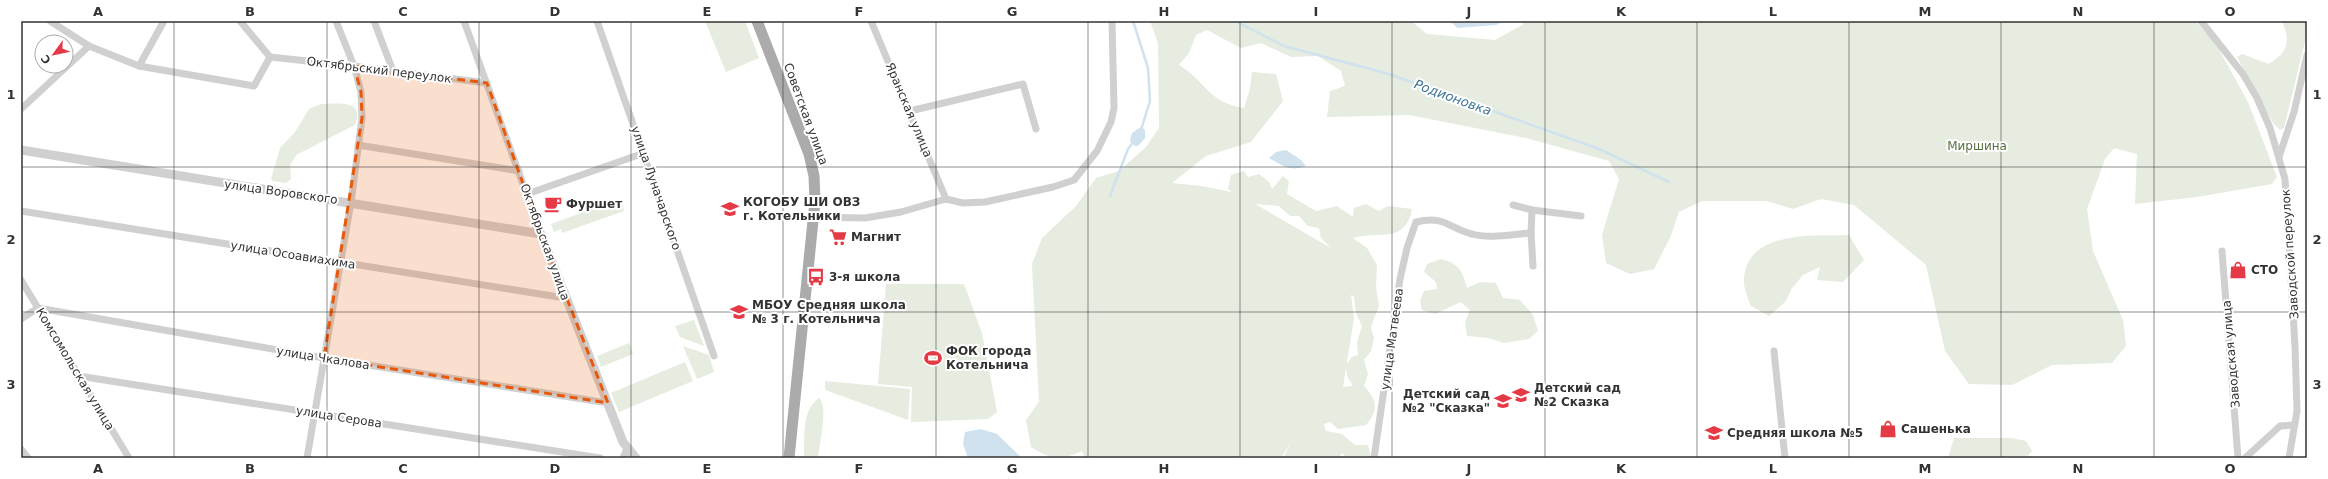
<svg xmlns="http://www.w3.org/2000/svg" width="2328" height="479" viewBox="0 0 2328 479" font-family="'DejaVu Sans',sans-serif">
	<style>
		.green { fill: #e6ecdf; fill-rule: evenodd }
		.water { fill: #cfe2ee }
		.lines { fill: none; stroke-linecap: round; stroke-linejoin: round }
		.stream { stroke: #cfe2ee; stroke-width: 2.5 }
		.minor { stroke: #d0d0d0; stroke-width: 7 }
		.tertiary { stroke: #d0d0d0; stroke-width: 9 }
		.primary { stroke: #ababab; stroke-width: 11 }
		.marked { fill: #e8590c; fill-opacity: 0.2; stroke: #e8590c; stroke-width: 3; stroke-dasharray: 8 5; stroke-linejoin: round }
		.grid { fill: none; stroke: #333; stroke-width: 1; stroke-opacity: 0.55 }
		.labels { text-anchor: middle; stroke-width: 4; stroke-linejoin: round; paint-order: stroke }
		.street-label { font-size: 12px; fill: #333; stroke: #fff }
		.park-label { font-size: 12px; fill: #56703f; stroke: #fff }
		.poi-label { font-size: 12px; font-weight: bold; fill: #333; stroke: #fff; text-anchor: start }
		.water-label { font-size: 13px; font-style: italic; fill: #3f7597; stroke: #fff }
		.neatline { fill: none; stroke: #333; stroke-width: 1.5 }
		.grid-label { font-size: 13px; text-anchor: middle; font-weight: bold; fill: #333 }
	</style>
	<rect width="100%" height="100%" fill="#fff"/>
	<g class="green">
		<polygon points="705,21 745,21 759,58 726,72"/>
		<path d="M1150 21H1411L1427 34 1495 40 1524 24 1520 21H2195L2216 44 2248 102 2277 177 2272 184 2197 197 2135 204 2137 154 2114 148 2105 159 2087 209 2093 251 2123 320 2126 346 2112 363 2052 365 2012 385 1969 384 1945 351 1926 265 1854 205 1821 199 1793 209 1767 201H1702L1679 212 1670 238 1654 269 1630 274 1606 263 1602 235 1619 179 1609 161 1526 138 1409 115 1327 117 1330 91 1345 86 1341 71 1318 56 1291 57 1261 43 1241 48 1207 30 1196 35 1189 53 1179 65C1207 82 1207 102 1244 108L1250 89 1252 72 1276 74 1283 101 1251 142 1206 156 1172 183 1201 186 1232 192 1228 189 1231 175 1244 171 1248 177 1259 174 1269 182 1272 189 1283 176 1289 181 1287 194 1316 211 1337 206 1353 217 1354 208 1366 204 1379 211 1388 206 1412 209C1405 245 1379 230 1353 238L1367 248 1377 265 1376 287 1379 306 1371 327 1374 338 1371 351 1364 360 1368 374 1364 386C1377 400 1379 410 1366 425L1338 429 1330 422 1324 424 1326 431 1342 434 1355 445H1368L1371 457 1347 458 1342 453 1339 458H1283L1291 442 1281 458H1085L1082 451C1059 461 1052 460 1031 447L1026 420 1039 402 1032 264 1042 238 1076 206 1096 178 1119 171 1146 147 1159 128 1158 43ZM1255 204 1279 206 1290 216H1299L1308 226 1319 228 1321 238 1331 248ZM1351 295 1354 296 1356 313 1362 326 1357 342 1358 355 1352 357 1346 365 1347 376 1353 386 1343 387 1354 318Z"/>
		<path d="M2282 21H2307V33L2284 128 2280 130 2273 123 2237 57 2242 54 2269 64C2288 52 2291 42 2282 21Z"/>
		<path d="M321 104C336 104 366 98 355 125L296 155 290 166 291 179 286 183 273 181 271 179 280 148 295 132 309 109Z"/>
		<polygon points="620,199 624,211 562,233 561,229 554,232 551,224"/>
		<path d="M1849 235 1864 260 1843 282 1817 280 1820 267 1803 275 1792 288 1786 301 1769 316 1751 306C1748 299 1743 287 1744 279 1747 230 1814 236 1849 235Z"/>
		<path d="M1441 259C1460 264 1462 271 1467 288L1480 282 1496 283 1503 298 1520 300 1533 315 1538 331 1529 339 1504 343 1489 338 1467 336 1465 322 1470 310 1461 302 1435 314 1422 310 1420 301 1424 291 1437 289 1436 282 1424 272 1427 264Z"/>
		<polygon points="886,284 964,284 982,333 997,412 988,419 911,422 912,387 878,384"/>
		<polygon points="694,320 704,346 680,337 675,326"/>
		<polygon points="629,343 633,354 601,367 597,356"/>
		<polygon points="683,346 709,355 714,372 697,379"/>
		<polygon points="685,362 693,381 619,412 611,393"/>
		<polygon points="825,381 910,389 908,420 825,390"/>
		<path d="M819 398C829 406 819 445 818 458H804C805 439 801 410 819 398Z"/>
		<polygon points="1954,438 2012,438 2026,441 2032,451 2026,458 1948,458"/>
	</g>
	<g class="water">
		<polygon points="1449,21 1504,21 1496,25 1458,28"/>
		<polygon points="1141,127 1145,130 1145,138 1138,146 1135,146 1130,141 1132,133"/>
		<path d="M1286 150 1301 160 1306 166C1291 172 1282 166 1269 158L1276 152Z"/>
		<polygon points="981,429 997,434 1022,458 968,458 963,444 965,432"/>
	</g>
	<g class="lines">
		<g class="stream">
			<polyline points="1133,21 1148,68 1150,101 1141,130"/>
			<polyline points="1235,21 1284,46 1389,74 1599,149 1669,182"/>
			<polyline points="1110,196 1128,149 1134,141"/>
		</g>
		<g class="minor">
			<polyline points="50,21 89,46 139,66 254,86 270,57"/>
			<polyline points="240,21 270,57"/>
			<polyline points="374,21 393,71"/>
			<polyline points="464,21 541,234"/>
			<polyline points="597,21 714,356"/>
			<polyline points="871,21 946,199"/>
			<polyline points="2201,21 2243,74 2257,98 2270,128 2285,179 2295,346 2297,411 2289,458"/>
			<polyline points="270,57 354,66 487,83"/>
			<polyline points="139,66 164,21"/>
			<polyline points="21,109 89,46"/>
			<polyline points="910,111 1023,84 1036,129"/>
			<polyline points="358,145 519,171"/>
			<polyline points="2279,157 2294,112 2307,55"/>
			<polyline points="527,194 644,153"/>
			<polyline points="1513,205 1532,210 1581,216"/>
			<polyline points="21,211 565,298"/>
			<polyline points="814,217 865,218 901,212 946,199 963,203 985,202 1053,187 1074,180 1097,151 1111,122 1114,108 1112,21"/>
			<polyline points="1531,233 1532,210"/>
			<polyline points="2222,251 2238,458"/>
			<polyline points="21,280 129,458"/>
			<polyline points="21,319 38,308 324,358 608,403"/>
			<polyline points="1774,351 1785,458"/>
			<polyline points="79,376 600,458"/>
			<polyline points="21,449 28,458"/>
			<polyline points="307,458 351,202 362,118 361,92 354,66 336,21"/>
			<polyline points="623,458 627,449"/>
			<path d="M1374 458 1400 279 1407 248 1416 222C1445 215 1448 228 1472 234 1490 239 1513 234 1531 233L1533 266"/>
			<polyline points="2245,458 2280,426 2294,425"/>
		</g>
		<polyline class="tertiary" points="21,150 541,234 623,442 636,458"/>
		<polyline class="primary" points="757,21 809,154 814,176 815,201 789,458"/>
	</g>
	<path class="marked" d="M354 66 487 83 536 220 608 403 324 358 362 118 361 92Z"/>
	<path class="grid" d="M174 21V458M327 21V458M479 21V458M631 21V458M783 21V458M936 21V458M1088 21V458M1240 21V458M1392 21V458M1545 21V458M1697 21V458M1849 21V458M2001 21V458M2154 21V458M21 167H2307M21 312H2307"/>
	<defs>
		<g id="cafe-bare" transform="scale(1.38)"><path d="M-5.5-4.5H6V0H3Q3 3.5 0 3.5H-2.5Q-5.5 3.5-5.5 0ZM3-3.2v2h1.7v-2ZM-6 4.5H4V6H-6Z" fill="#e63946" stroke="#fff" stroke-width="2.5" paint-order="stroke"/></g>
		<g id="school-bare" transform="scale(1.38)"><path d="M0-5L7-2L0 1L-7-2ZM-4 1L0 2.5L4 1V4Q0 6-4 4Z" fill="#e63946" stroke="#fff" stroke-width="2.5" paint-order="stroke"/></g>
		<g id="supermarket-bare" transform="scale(1.38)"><path d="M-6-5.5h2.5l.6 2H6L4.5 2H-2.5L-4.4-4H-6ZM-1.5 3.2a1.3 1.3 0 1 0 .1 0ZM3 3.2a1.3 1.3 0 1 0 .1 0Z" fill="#e63946" stroke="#fff" stroke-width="2.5" paint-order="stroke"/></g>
		<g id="shop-bare" transform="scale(1.38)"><path d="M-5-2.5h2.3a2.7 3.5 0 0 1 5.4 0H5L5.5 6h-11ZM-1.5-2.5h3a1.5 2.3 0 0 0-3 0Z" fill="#e63946" stroke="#fff" stroke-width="2.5" paint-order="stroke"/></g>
		<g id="bus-bare" transform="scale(1.38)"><path d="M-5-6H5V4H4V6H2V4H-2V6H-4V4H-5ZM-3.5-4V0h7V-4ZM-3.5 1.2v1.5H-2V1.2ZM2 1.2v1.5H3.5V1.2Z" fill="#e63946" stroke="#fff" stroke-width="2.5" paint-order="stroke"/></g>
		<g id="stadium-bare" transform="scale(1.38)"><path d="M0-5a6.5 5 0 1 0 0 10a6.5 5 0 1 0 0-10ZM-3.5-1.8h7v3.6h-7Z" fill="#e63946" stroke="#fff" stroke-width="2.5" paint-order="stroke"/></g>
	</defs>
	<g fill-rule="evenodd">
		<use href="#cafe-bare" x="553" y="204"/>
		<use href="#school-bare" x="730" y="209"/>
		<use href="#supermarket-bare" x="838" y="237"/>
		<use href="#shop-bare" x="2238" y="270"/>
		<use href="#bus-bare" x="816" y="277"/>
		<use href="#school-bare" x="739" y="312"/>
		<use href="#stadium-bare" x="933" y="358"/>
		<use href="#school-bare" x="1521" y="395"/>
		<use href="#school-bare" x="1503" y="401"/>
		<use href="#shop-bare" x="1888" y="429"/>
		<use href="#school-bare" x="1714" y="433"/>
	</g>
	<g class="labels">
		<g class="street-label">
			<text transform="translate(379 70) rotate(7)" y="4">Октябрьский переулок</text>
			<text transform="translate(909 110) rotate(67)" y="4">Яранская улица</text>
			<text transform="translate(806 114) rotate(70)" y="4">Советская улица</text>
			<text transform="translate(656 188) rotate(71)" y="4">улица Луначарского</text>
			<text transform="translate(281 192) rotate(8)" y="4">улица Воровского</text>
			<text transform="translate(545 242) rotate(70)" y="4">Октябрьская улица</text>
			<text transform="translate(2290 254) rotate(-94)" y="4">Заводской переулок</text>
			<text transform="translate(293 255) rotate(9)" y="4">улица Осоавиахима</text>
			<text transform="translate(1392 339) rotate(-82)" y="4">улица Матвеева</text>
			<text transform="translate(2231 354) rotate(-95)" y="4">Заводская улица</text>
			<text transform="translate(323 358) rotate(9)" y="4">улица Чкалова</text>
			<text transform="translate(75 369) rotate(59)" y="4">Комсомольская улица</text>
			<text transform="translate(339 417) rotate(9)" y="4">улица Серова</text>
		</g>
		<g class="park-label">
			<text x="1977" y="150">Миршина</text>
		</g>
		<g class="poi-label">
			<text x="743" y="206">КОГОБУ ШИ ОВЗ<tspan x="743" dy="14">г. Котельники</tspan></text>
			<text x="566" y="208">Фуршет</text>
			<text x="851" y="241">Магнит</text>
			<text x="2251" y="274">СТО</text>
			<text x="829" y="281">3-я школа</text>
			<text x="752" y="309">МБОУ Средняя школа<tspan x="752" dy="14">№ 3 г. Котельнича</tspan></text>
			<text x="946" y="355">ФОК города<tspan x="946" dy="14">Котельнича</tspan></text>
			<text x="1534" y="392">Детский сад<tspan x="1534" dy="14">№2 Сказка</tspan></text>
			<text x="1490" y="398" text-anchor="end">Детский сад<tspan x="1490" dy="14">№2 "Сказка"</tspan></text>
			<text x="1901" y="433">Сашенька</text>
			<text x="1727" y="437">Средняя школа №5</text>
		</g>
		<g class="water-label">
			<text transform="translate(1453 97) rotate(20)" y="5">Родионовка</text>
		</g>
	</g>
	<rect width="2328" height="479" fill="none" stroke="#ffffff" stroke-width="44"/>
	<g transform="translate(54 54) rotate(237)"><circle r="19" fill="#ffffff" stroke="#adadad"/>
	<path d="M0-3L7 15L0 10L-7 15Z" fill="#e63946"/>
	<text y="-6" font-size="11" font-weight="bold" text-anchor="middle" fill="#333333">С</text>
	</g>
	<rect x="22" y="22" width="2284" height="435" class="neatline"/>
	<g class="grid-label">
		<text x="98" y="16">A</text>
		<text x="250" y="16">B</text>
		<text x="403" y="16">C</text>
		<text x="555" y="16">D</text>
		<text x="707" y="16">E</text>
		<text x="859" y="16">F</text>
		<text x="1012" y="16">G</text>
		<text x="1164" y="16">H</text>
		<text x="1316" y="16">I</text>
		<text x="1469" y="16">J</text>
		<text x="1621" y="16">K</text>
		<text x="1773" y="16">L</text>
		<text x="1925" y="16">M</text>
		<text x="2078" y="16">N</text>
		<text x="2230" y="16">O</text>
		<text x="11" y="99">1</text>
		<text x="2317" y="99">1</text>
		<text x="11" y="244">2</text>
		<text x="2317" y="244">2</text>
		<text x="11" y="389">3</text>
		<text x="2317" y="389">3</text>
		<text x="98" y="473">A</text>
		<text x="250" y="473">B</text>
		<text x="403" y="473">C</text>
		<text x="555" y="473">D</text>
		<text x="707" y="473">E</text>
		<text x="859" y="473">F</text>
		<text x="1012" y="473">G</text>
		<text x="1164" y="473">H</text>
		<text x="1316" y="473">I</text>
		<text x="1469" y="473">J</text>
		<text x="1621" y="473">K</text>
		<text x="1773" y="473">L</text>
		<text x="1925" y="473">M</text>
		<text x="2078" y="473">N</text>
		<text x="2230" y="473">O</text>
	</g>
</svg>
